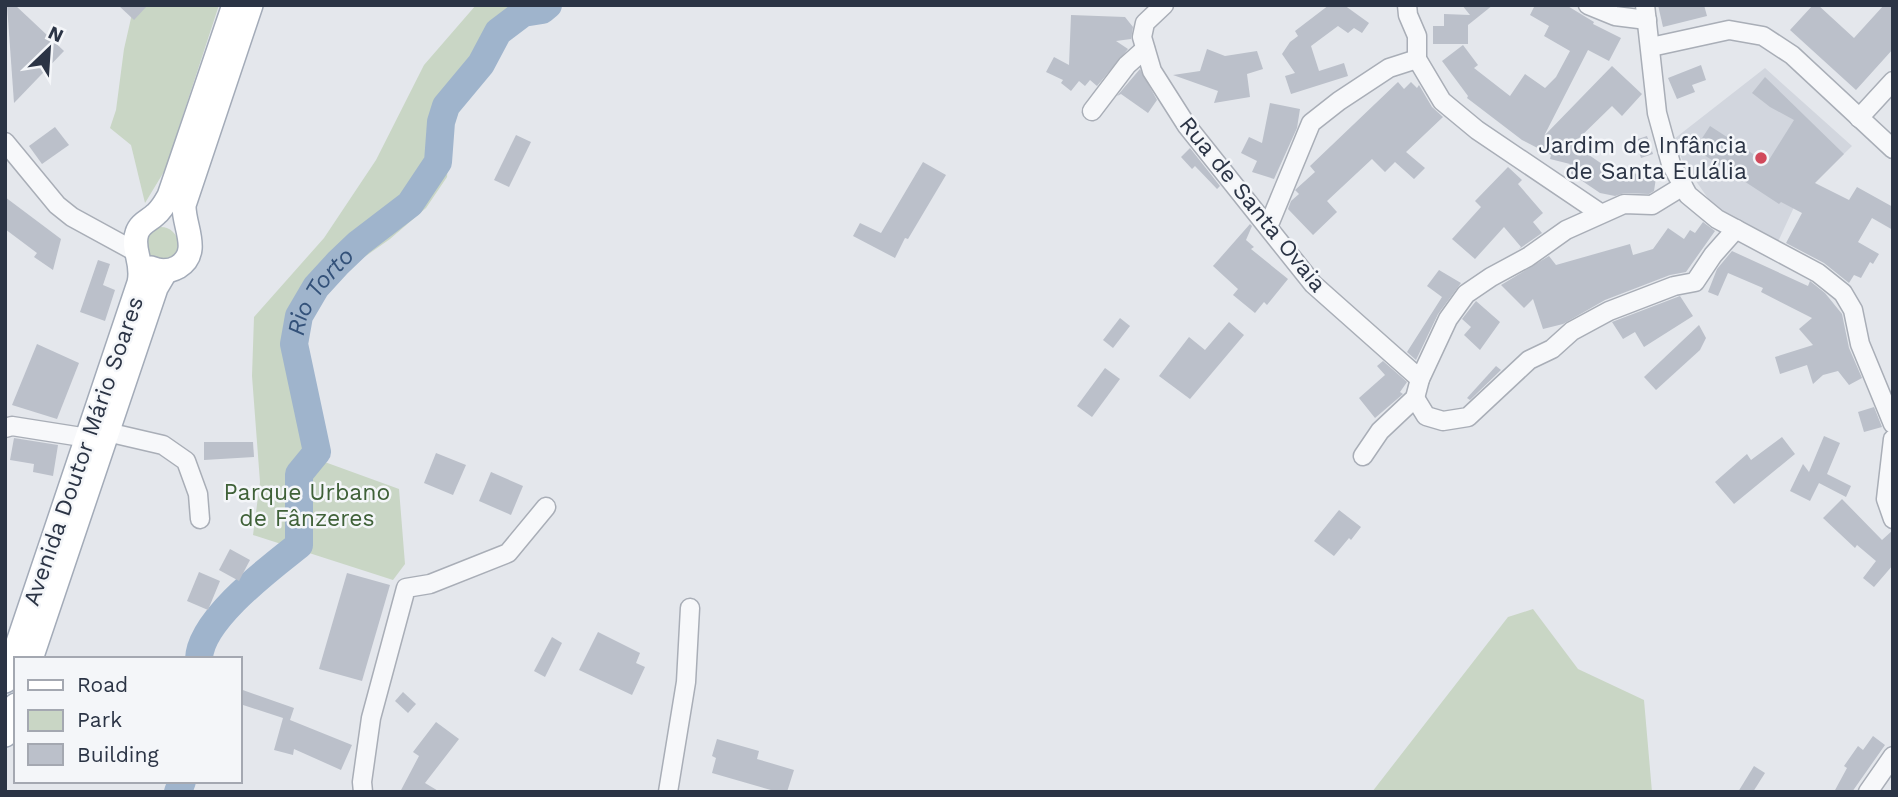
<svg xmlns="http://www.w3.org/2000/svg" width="1898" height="797" viewBox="0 0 1898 797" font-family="'Work Sans',sans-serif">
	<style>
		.built { fill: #d2d6de }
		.green { fill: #c9d6c5 }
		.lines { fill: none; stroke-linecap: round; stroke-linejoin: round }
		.river { stroke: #9fb4cc; stroke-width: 28 }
		.building { fill: #bbc0ca }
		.minor-casing { stroke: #a9aeb7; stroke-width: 21 }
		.major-casing { stroke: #a3abb8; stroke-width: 26 }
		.minor { stroke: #f7f8fa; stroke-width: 18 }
		.major { stroke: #fff; stroke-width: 23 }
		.poi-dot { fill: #d1495b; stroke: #f4f6f9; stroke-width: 2.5 }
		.labels { text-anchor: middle; stroke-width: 5; stroke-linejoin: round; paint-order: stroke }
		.poi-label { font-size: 23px; fill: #2b3445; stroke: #f4f6f9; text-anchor: end }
		.street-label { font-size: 23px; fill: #2b3445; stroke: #f4f6f9 }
		.park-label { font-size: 23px; fill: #3f6138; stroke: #f4f6f9 }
		.water-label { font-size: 24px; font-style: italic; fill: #34527a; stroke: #f4f6f9 }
	</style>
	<rect width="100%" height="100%" fill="#e4e7ec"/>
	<polygon class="built" points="1765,68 1852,146 1804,193 1800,194 1776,246 1735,223 1712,204 1684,164 1674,139"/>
	<g class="green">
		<polygon points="134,5 219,5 165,170 145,203 131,145 110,128 116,110 124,49"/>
		<polygon points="476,5 567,5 544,13 512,31 467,90 450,135 447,177 426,208 390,239 353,265 309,316 306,354 322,461 399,489 405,564 393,580 253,535 260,482 252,376 254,317 324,238 376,160 424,65"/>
		<circle cx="161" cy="244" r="17"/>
		<polygon points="1533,609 1578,669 1644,700 1652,792 1372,792 1508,617"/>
	</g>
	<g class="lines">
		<g class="river">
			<path id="s1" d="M199 659C200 620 270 568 299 545V474L317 452 294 344 299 316 316 287 338 263 359 243 410 204 438 162 441 122 446 106 481 64 498 32 523 13 542 10 548 5"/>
			<polyline points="178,792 182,781"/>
		</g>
	</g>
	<g class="building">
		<polygon points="7,5 15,5 64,51 14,103"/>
		<polygon points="118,5 148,5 134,20"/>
		<polygon points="1329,5 1344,5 1369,23 1362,33 1354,28 1348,33 1338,26 1311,46 1319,71 1344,63 1348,76 1291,94 1285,76 1295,73 1282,54 1290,42 1298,36 1295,31"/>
		<polygon points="1462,5 1493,5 1468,25 1468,44 1433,44 1433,26 1444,26 1444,14 1470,15"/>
		<polygon points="1535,5 1566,5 1594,22 1593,24 1621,38 1609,61 1588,50 1544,136 1612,66 1642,94 1622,116 1612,106 1573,144 1618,175 1619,170 1656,178 1654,191 1649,194 1624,193 1615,196 1600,193 1566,170 1570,164 1550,159 1551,155 1522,140 1467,98 1468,96 1442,61 1463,45 1478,65 1474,68 1510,96 1525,74 1545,88 1556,77 1570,51 1544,36 1549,26 1530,15"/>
		<polygon points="1658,5 1704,5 1707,16 1663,27"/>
		<polygon points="1813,5 1818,5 1854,38 1884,5 1893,5 1893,49 1856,90 1790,30"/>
		<polygon points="1071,15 1125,17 1133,27 1131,39 1116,41 1128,49 1097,86 1090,80 1085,86 1079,81 1071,91 1061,83 1063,80 1046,72 1054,57 1069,65"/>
		<polygon points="1207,49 1225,56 1257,51 1263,69 1247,74 1250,97 1214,103 1218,91 1173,75 1200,71"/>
		<polygon points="1701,65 1706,80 1692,85 1695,92 1677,99 1668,78"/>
		<polygon points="1140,69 1157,100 1148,113 1121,94 1117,96"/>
		<polygon points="1765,77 1844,154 1815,183 1849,200 1857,187 1893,207 1893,230 1872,218 1858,242 1879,254 1873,264 1870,262 1861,278 1854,275 1849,283 1824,263 1786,243 1802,213 1781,202 1779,204 1695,149 1710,126 1767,163 1794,120 1770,107 1752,93"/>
		<polygon points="1398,82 1404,89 1411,82 1417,88 1419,85 1432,107 1443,117 1406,152 1425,168 1414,179 1395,162 1385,172 1372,159 1327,201 1337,212 1313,235 1288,209 1291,201 1299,194 1295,190 1315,172 1310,166"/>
		<polygon points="1270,103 1300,109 1297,128 1274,179 1252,172 1257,161 1241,153 1249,137 1262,143"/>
		<polygon points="55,127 69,145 42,164 29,146"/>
		<polygon points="516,135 531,142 509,187 494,180"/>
		<polygon points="1647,136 1653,154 1641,158 1635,140"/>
		<polygon points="1190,148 1220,186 1217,189 1195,166 1192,169 1181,157"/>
		<polygon points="923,162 946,175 908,239 905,238 895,258 853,236 860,223 881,233"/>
		<polygon points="1508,167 1522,180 1518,184 1543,213 1533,222 1542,233 1519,249 1521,247 1504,227 1475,259 1452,239 1481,207 1475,201"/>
		<polygon points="5,197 61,239 53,270 34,257 37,253 5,229"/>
		<polygon points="1703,222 1715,231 1686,272 1670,275 1605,300 1563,324 1543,329 1533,299 1524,308 1501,285 1549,256 1556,265 1630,244 1633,255 1653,249 1668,228 1684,239 1690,230 1695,233"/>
		<polygon points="1250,224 1252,226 1246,240 1254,247 1251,249 1288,279 1267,305 1264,302 1255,313 1233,295 1238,289 1213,266"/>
		<polygon points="1732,251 1808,286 1810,281 1825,293 1842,314 1849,348 1862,378 1849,385 1838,371 1823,375 1813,384 1807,365 1780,374 1775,357 1813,345 1799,329 1812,318 1761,292 1763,288 1728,273 1718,296 1708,292 1717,269"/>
		<polygon points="98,260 110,264 103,285 115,290 105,321 80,312"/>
		<polygon points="1439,270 1461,283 1438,314 1416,360 1407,352 1442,297 1427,286"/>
		<polygon points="1680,296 1693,316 1644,347 1635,332 1623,339 1612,322"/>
		<polygon points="1476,301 1500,322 1480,350 1464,335 1471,327 1462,319"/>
		<polygon points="1120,318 1130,326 1113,348 1103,340"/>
		<polygon points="1229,322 1244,335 1190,399 1159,376 1189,337 1205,350"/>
		<polygon points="1699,325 1706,338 1700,350 1656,390 1644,377"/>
		<polygon points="37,344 79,363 57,419 12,405"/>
		<polygon points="1383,361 1407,382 1400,392 1403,394 1375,418 1359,398 1385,375 1377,366"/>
		<polygon points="1496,366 1501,370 1470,400 1467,398"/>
		<polygon points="1105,368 1120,379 1092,417 1077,406"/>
		<polygon points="1874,407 1882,427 1864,432 1858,412"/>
		<polygon points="1824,436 1840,443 1827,474 1851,486 1846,497 1819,483 1810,501 1790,491 1803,464 1809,472"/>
		<polygon points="1782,437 1795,454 1734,504 1715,482 1747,454 1751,460"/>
		<polygon points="14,438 58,445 53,476 33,472 34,464 10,460"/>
		<polygon points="204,442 253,442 254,457 204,460"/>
		<polygon points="436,453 466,465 453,495 424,483"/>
		<polygon points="491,472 523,486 511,515 479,501"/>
		<polygon points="1842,499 1882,540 1893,530 1893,565 1874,587 1863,578 1876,561 1857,545 1855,548 1823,518"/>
		<polygon points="1339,510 1361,527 1351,540 1349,538 1334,556 1314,541"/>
		<polygon points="230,549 250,560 239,581 219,570"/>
		<polygon points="199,572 220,581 208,610 187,601"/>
		<polygon points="347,573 390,585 362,681 319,669"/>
		<polygon points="598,632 640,653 636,663 645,667 632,695 579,670"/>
		<polygon points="552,637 562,643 545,677 534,671"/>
		<polygon points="240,689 294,708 290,720 352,745 341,770 294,749 293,755 274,750 283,718 240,704"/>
		<polygon points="403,692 416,704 408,713 395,701"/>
		<polygon points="436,722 459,739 425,783 440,792 400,792 419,756 413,752"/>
		<polygon points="1873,736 1885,745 1852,792 1834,792 1847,768 1844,766 1858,746 1863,750"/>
		<polygon points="717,739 759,751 757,759 794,770 787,792 778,792 712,773 716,758 712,756"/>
		<polygon points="1754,766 1765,773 1753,792 1738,792"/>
	</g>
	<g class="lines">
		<g class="minor-casing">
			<g id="minor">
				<polyline points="1164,5 1145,23 1142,37 1152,71 1187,126 1313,284 1420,379"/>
				<polyline points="1407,5 1408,15 1417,36 1417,59 1442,101 1477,130 1600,213"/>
				<polyline points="1588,5 1615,16 1647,20"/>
				<polyline points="1645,5 1657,113 1671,164 1688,195 1717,219 1818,273 1843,293 1853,310 1860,344 1893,424"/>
				<polyline points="1651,47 1729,30 1763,36 1792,55 1893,149"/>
				<polyline points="1092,111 1127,65 1145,49"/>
				<polyline points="1859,118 1893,81"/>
				<polyline points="5,142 57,205 72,217 136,252"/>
				<polyline points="1268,227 1311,123 1339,101 1389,68 1417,59"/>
				<polyline points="1415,398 1426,416 1443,421 1468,417 1529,360 1552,349 1572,331 1609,311 1674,286 1695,282 1713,255 1736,229"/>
				<polyline points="5,428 12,426 88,438"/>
				<polyline points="107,432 163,445 186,461 198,494 200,519"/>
				<polyline points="1893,439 1886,499 1893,519"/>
				<polyline points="1363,456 1380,431 1415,398 1420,379 1448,319 1466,294 1491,277 1528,257 1566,230 1624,204 1652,205 1683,186"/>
				<polyline points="363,792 362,782 371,718 406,588 430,584 508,553 546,507"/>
				<polyline points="668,792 686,682 690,608"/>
				<polyline points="1868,792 1893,756"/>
			</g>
		</g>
		<g class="major-casing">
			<g id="major">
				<path d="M151 268C160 272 169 272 178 267 202 252 183 226 184 205L251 5"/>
				<polyline points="31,659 156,288 166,271"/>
				<path d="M5 681 139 283C144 262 131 249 137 233 140 223 149 221 156 214 162 209 165 203 169 196L234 5"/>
				<polyline points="5,735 16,705"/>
			</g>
		</g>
		<use href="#minor" class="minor"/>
		<use href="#major" class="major"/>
	</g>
	<circle class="poi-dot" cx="1761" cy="158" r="7"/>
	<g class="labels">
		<g class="poi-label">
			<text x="1747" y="153">Jardim de Infância<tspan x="1747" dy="26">de Santa Eulália</tspan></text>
		</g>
		<g class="street-label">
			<text transform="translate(1253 204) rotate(51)" y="8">Rua de Santa Ovaia</text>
			<text transform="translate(83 451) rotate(-71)" y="8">Avenida Doutor Mário Soares</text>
		</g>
		<g class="park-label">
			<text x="307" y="500">Parque Urbano<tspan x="307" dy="26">de Fânzeres</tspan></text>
		</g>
		<g class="water-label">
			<text dy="8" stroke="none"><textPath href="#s1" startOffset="425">Rio Torto</textPath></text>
		</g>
	</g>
	<rect width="1898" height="797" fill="none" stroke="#2b3445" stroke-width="14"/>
	<rect x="14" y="657" width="228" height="126" fill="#f4f6f9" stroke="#a4a8b1" stroke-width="2"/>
	<rect x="28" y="680" width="35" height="10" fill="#ffffff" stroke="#a4a8b1" stroke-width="2"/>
	<text x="77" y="692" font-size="21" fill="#2b3445">Road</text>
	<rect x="28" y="710" width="35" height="21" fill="#c9d6c5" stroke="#a4a8b1" stroke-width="2"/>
	<text x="77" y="727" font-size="21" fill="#2b3445">Park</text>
	<rect x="28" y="744" width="35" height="21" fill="#bbc0ca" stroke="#a4a8b1" stroke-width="2"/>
	<text x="77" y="762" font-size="21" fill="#2b3445">Building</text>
	<g transform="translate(49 49) rotate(25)" stroke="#f4f6f9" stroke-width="5" paint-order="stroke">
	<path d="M0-5L12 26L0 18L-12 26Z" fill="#2b3445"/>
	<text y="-10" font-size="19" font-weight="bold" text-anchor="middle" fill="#2b3445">N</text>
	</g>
</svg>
